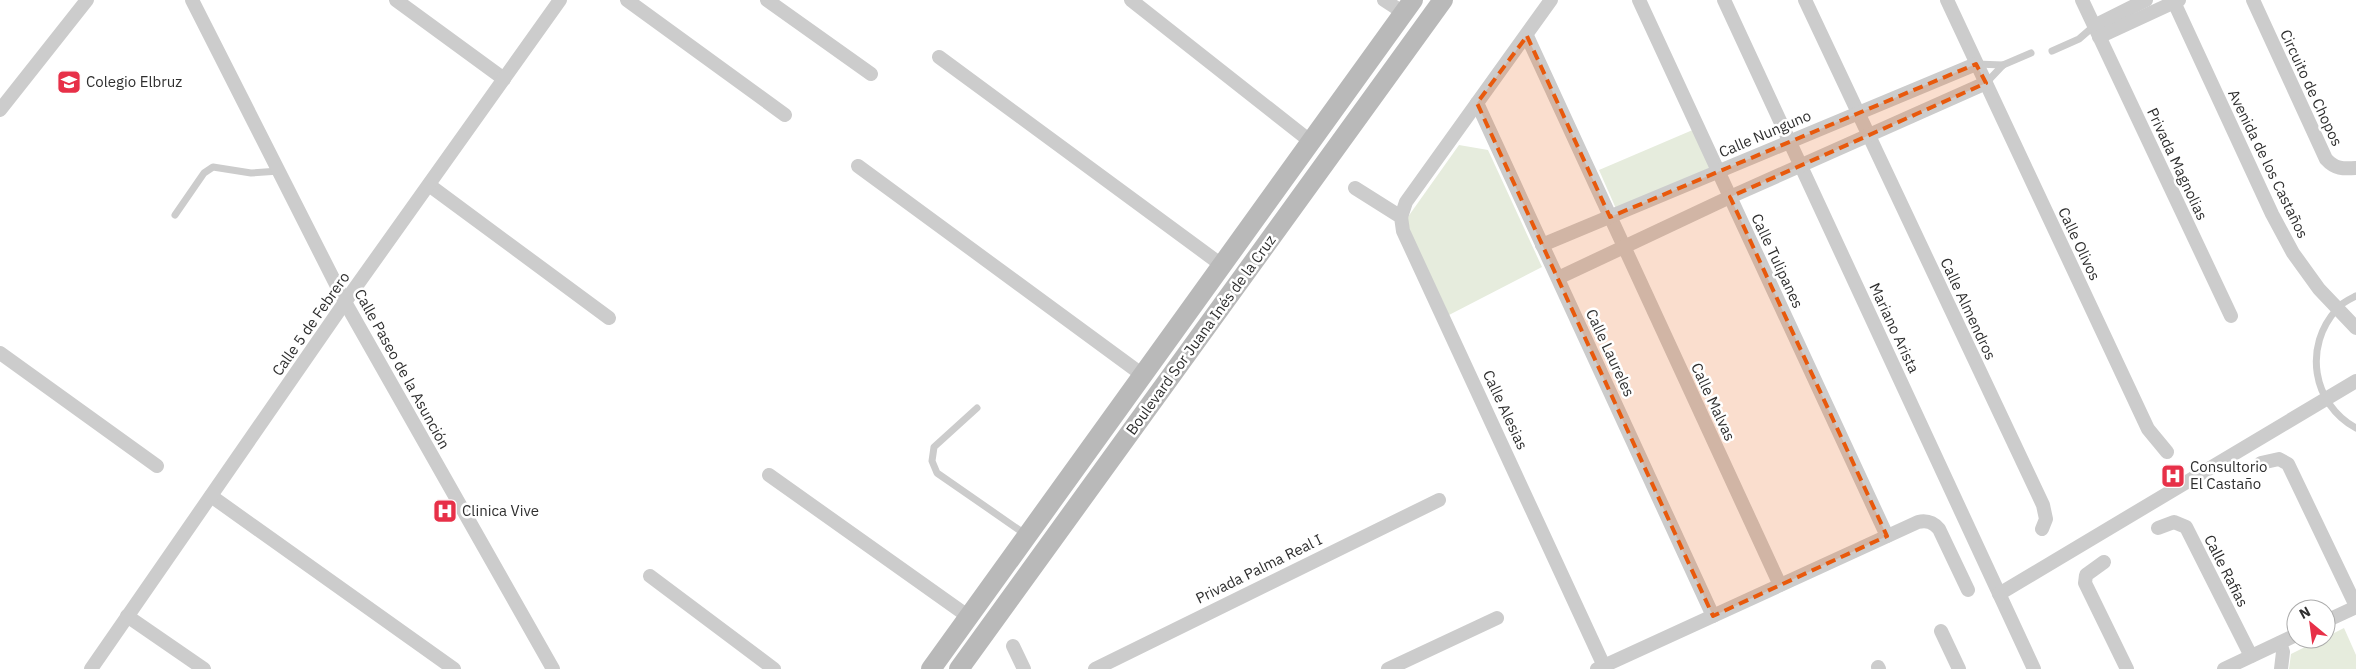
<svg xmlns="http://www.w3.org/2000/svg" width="2356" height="669" viewBox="0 0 2356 669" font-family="'IBM Plex Sans',sans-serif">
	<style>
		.green { fill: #e6ecdd }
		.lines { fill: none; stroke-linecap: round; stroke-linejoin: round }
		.lane { stroke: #ccc; stroke-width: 7 }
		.street { stroke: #ccc; stroke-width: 14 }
		.secondary { stroke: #b9b9b9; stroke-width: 20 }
		.marked { fill: #e8590c; fill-opacity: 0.2; stroke: #e8590c; stroke-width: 4; stroke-dasharray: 10 6; stroke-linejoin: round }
		.labels { text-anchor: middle; stroke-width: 5; stroke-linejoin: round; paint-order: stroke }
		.poi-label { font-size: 15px; fill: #2f2f2f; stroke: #fff; text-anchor: start }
		.street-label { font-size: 15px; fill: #2f2f2f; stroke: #fff }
	</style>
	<rect width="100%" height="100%" fill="#fff"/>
	<g class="green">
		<polygon points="1695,129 1712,169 1617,211 1599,170"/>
		<polygon points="1459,145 1488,150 1542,267 1449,315 1405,221"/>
		<polygon points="2344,628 2356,655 2356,669 2289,669 2291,654 2321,639 2326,639 2326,637"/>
	</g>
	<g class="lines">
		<g class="lane">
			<polyline points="2052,51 2079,39 2094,26"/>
			<polyline points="1976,64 2003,65"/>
			<polyline points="1986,83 2003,65 2031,53"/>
			<polyline points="175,215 204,173 213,167 251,173 279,171"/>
			<path d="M2356 296C2350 299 2341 303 2337 309 2303 346 2312 404 2356 428"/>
			<polyline points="977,408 934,447 932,461 937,473 1025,534"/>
		</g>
		<g class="street">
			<polyline points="192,0 345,302 553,669"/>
			<polyline points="396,0 504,79"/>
			<polyline points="627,0 785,115"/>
			<polyline points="767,0 871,74"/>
			<polyline points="1131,0 1310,141"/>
			<polyline points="1384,0 1404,13"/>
			<polyline points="1639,0 1887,536"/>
			<polyline points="1724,0 2034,669"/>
			<polyline points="1805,0 2043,505 2046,519 2042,529"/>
			<polyline points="1947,0 2148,429 2167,452"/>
			<polyline points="2082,0 2231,316"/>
			<polyline points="2173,0 2272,214 2293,253 2319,289 2356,328"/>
			<path d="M2253 0 2326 159C2335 169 2343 169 2356 168"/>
			<polyline points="2094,26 2146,0"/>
			<polyline points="1527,36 1780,585"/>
			<polyline points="2099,37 2179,0"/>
			<polyline points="939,57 1223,266"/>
			<polyline points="1477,103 1713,616"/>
			<polyline points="0,110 87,0"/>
			<polyline points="858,166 1144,376"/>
			<polyline points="429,185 609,318"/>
			<polyline points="1355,188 1401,217 1403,231 1604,666"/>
			<polyline points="1401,217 1406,202 1551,0"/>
			<polyline points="1542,245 1976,64"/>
			<polyline points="1558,278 1730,197 1986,83"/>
			<polyline points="0,353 157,466"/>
			<polyline points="2261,463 2279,459 2288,464 2356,606"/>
			<polyline points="769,475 969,617"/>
			<polyline points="211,496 454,669"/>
			<polyline points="2158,528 2174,522 2186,527 2251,656"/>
			<polyline points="2104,562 2086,575 2085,583 2127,669"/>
			<polyline points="650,576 774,669"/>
			<polyline points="1999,594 2356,381"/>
			<polyline points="127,616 204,669"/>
			<polyline points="2326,621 2356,607"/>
			<polyline points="1941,631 1959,669"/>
			<polyline points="2280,643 2283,652 2281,669"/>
			<polyline points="1013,646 1024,669"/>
			<polyline points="1878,667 1879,669"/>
			<polyline points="91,669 345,302 560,0"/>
			<polyline points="1095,669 1439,500"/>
			<polyline points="1388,669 1497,618"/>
			<path d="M1597 669 1918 522C1927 520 1933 522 1939 529L1968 590"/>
			<polyline points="2224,669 2296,635"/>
		</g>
		<g class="secondary">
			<polyline points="931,669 1413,0"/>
			<polyline points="959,669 1443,0"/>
		</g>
	</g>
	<path class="marked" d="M1527 36 1610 217 1976 64 1986 83 1730 197 1887 536 1713 616 1477 103Z"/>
	<defs>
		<g id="school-square" transform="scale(1.25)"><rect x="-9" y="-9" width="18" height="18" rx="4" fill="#e73048" stroke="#fff"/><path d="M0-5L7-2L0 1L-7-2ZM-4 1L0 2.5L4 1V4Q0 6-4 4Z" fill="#fff"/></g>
		<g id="hospital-square" transform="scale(1.25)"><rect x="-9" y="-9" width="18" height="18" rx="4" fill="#e73048" stroke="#fff"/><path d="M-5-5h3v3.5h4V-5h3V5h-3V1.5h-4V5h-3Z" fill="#fff"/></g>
	</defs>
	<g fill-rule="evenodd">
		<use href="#school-square" x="69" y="82"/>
		<use href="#hospital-square" x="2173" y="476"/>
		<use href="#hospital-square" x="445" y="511"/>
	</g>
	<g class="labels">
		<g class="poi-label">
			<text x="86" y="87">Colegio Elbruz</text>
			<text x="2190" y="472">Consultorio<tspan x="2190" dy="17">El Castaño</tspan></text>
			<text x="462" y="516">Clinica Vive</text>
		</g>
		<g class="street-label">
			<text transform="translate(2311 88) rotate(65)" y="5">Circuito de Chopos</text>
			<text transform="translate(1765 134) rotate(-23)" y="5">Calle Nunguno</text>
			<text transform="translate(2177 164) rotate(65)" y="5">Privada Magnolias</text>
			<text transform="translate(2268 164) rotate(64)" y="5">Avenida de los Castaños</text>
			<text transform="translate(2079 244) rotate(65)" y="5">Calle Olivos</text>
			<text transform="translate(1777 261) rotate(65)" y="5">Calle Tulipanes</text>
			<text transform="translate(1968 309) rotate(65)" y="5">Calle Almendros</text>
			<text transform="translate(311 324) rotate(-55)" y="5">Calle 5 de Febrero</text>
			<text transform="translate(1894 328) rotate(65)" y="5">Mariano Arista</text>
			<text transform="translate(1201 335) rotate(-54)" y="5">Boulevard Sor Juana Inés de la Cruz</text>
			<text transform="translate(1610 353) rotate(65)" y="5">Calle Laureles</text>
			<text transform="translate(402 369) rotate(61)" y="5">Calle Paseo de la Asunción</text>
			<text transform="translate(1713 402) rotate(65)" y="5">Calle Malvas</text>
			<text transform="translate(1505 410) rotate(65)" y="5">Calle Alesias</text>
			<text transform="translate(1259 569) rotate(-26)" y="5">Privada Palma Real I</text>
			<text transform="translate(2226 571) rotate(63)" y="5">Calle Rafias</text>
		</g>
	</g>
	<g transform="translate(2311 624) rotate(331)"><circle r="24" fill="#ffffff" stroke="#acacac"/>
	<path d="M0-4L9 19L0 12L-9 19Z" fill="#e73048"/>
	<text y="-8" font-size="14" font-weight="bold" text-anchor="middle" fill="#2f2f2f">N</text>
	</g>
</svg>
